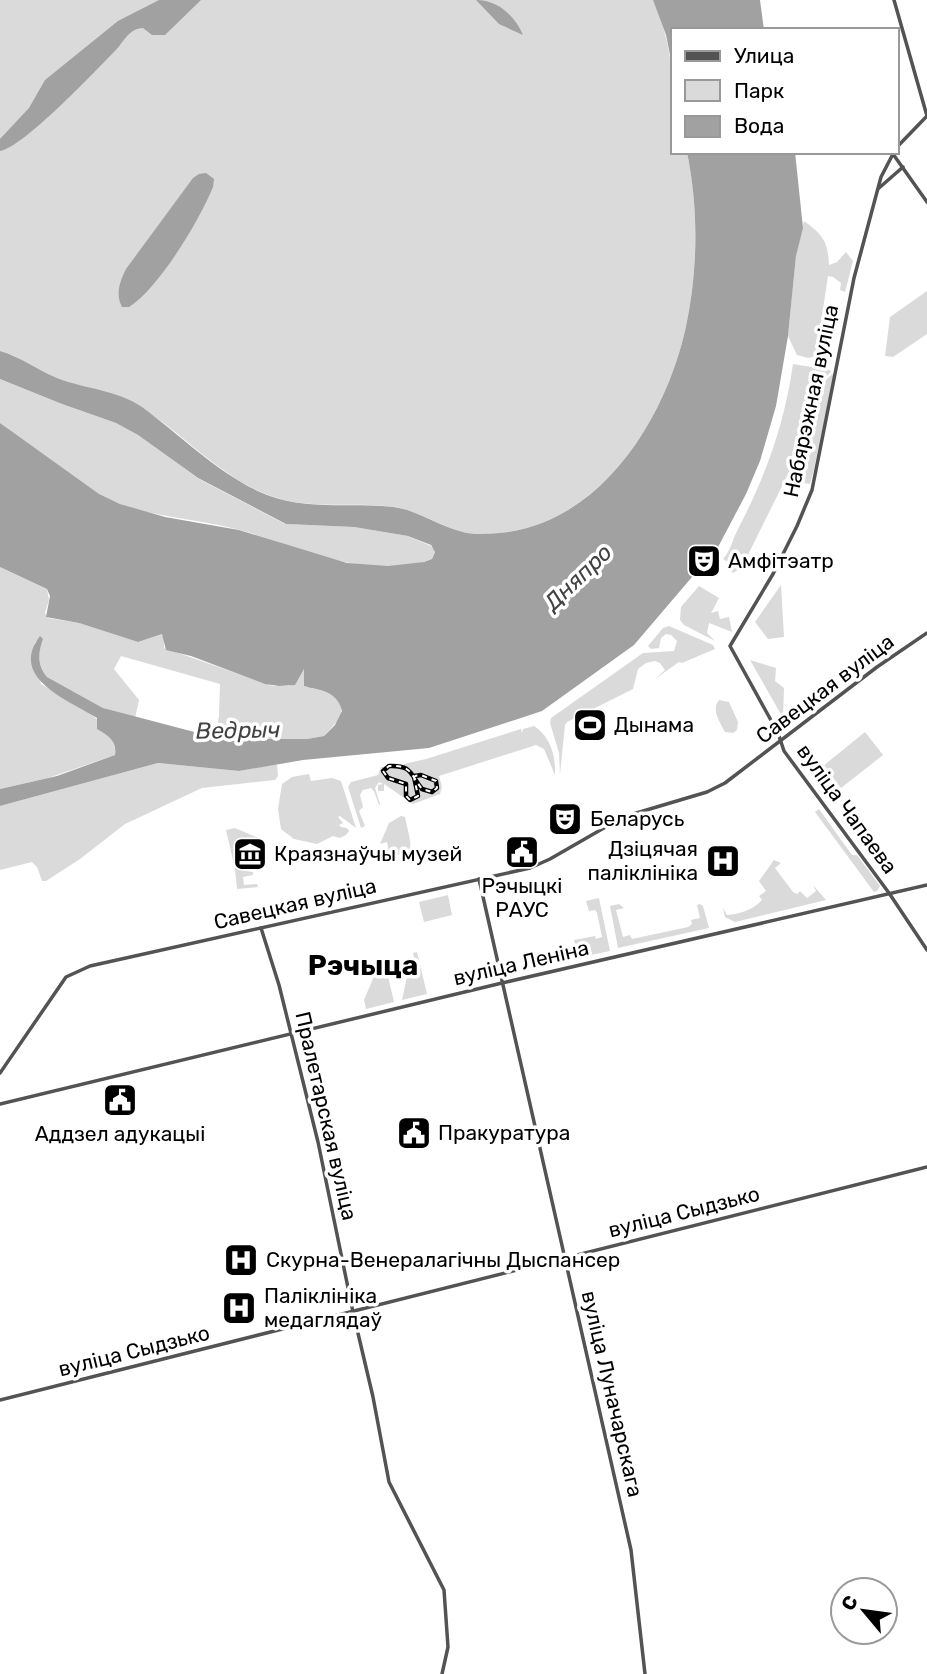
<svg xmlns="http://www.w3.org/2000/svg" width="927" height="1674" viewBox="0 0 927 1674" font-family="Rubik,sans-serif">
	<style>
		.green { fill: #dadada }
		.water { fill: #a1a1a1 }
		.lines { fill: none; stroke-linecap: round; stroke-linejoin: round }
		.minor { stroke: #535353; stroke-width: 3.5 }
		.rail-casing { stroke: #000; stroke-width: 4.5 }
		.rail { stroke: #fff; stroke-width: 2; stroke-dasharray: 5; stroke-linecap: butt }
		.labels { text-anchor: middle; stroke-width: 7; stroke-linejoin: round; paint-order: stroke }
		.street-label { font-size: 21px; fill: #000; stroke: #fff }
		.poi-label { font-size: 21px; fill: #000; stroke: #fff; text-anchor: start }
		.water-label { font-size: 23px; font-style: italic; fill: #424242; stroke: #fff }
		.district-label { font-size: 28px; font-weight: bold; fill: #000; stroke: #fff }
	</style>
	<rect width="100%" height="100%" fill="#fff"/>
	<g class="green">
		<path d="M0 0H653C677 56 673 93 673 152H687C699 211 698 272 685 331 664 421 600 523 500 533 488 534 474 535 463 532 439 526 418 510 393 507 350 501 309 511 268 495 219 476 185 435 142 408 116 391 85 389 57 378 37 371 21 357 0 351Z"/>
		<path d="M804 221C823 235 828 241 829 265L837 262 846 252 853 261 845 292 840 290 841 283 833 277 828 276 816 356 808 358 797 355 788 336 796 256Z"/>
		<polygon points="927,291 927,334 893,357 885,356 890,317"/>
		<path d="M793 364 830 370 831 372 815 388 806 426 792 466 742 567 733 573 726 566 728 562 723 559C730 552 732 541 737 531 766 475 784 426 793 364Z"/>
		<polygon points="832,374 834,374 814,469 810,484 804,483 796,470 798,467 796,462 808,427 817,389"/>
		<path d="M0 379 62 404 116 423 138 435 199 479 285 524 354 527 408 536 431 546 435 551 432 559C371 583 299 547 240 530 193 517 146 519 100 495 65 476 32 448 0 423Z"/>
		<path d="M0 567 47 589 49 600 45 613 48 618 79 623 138 642 162 634 164 638V648L273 686H289L298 680 301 671 305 669 304 686C320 691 345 692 341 717L324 736 307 739H221L215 736 219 716 220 684 121 656 114 669 139 700 135 718 103 708 47 677C37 664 38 653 43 639L35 642 41 684C65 698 119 722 115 755L48 778 0 789Z"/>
		<polygon points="781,585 784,637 768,639 755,622"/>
		<polygon points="699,586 719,598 711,613 718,611 720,619 729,617 732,632 709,623 707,633 715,641 684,625 680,620 681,607"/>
		<polygon points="669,626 713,645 715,649 682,663 679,662 655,679 665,670 660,663 655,661 646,663 638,669 633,689 567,722 565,725 560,774 559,753 550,723 551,718 643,653 674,651 677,641 671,635 666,634 661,638 659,648 651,649 648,646 663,628"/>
		<polygon points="750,660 776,668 775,681 784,688 783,718"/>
		<path d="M719 700 729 702 738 722 737 730 733 733 725 732C720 722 711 710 719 700Z"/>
		<path d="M534 726C550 736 556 756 555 775L544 749 536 745 439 776 442 787 440 794 413 804 384 784V791H378V785L383 784 379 782 375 788 380 804 379 805 374 791 371 788 363 790 360 795 363 807 359 811 365 826 361 828 348 787 351 782 378 775 381 767H404V764L426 759 521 729 522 733 523 729Z"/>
		<polygon points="865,732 883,755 841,788 823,766"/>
		<polygon points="158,763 239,771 277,764 278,776 275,780 202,788 125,824 80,859 46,881 42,881 37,867 32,862 0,870 0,806"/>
		<polygon points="309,774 311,781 332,778 341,781 356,828 340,816 338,817 343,823 339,825 341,827 347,828 349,831 346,835 340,838 333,836 317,844 294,839 281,829 278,809 282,784 292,777"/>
		<polygon points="819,809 852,855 857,855 880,886 877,891 874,892 815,812"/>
		<path d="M401 816 405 817C407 828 412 842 410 852L390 857 387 842 380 844 389 823Z"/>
		<polygon points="235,828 261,839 262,852 257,852 254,840 246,840 246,871 253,872 253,875 243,877 244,885 257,884 258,887 237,889 235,869 226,830"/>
		<path d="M774 860 781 863 775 868 793 892 797 894 800 891 807 898 816 891 813 885 826 900 735 922 725 917 723 908 727 915C739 914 753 910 762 900L759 896 766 891 759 881Z"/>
		<polygon points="448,895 452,915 424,922 419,902"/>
		<polygon points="599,898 610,951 577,958 574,940 595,936 596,939 602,937 597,913 595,910 589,911 586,901"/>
		<polygon points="619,904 624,908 616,910 623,937 630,935 632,939 688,927 692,924 691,920 700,918 697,905 700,904 703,906 709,928 618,948 610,906"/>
		<polygon points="417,952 427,994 402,1000 411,958 414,957 413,953"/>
		<polygon points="384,959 394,1002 366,1009 364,1000 381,960"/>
	</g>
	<g class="water">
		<path d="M159 0H201L165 35H152L143 28C129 28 123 43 115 51 94 72 24 147 0 151V139L29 108 45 80 118 21Z"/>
		<path d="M476 0C498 0 515 16 523 35L499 24Z"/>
		<polygon points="653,0 760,0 764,30 673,30 673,70 666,35"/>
		<path d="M687 152H795L803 228 796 256 788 336 776 406 760 461 746 494 717 549 700 558 692 577 634 645 542 711 429 748 303 760 239 771 158 763 0 806V789L57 776 115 755C117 741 109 736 97 729V718C68 700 8 678 40 636L43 639C38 653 37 665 47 677L103 708 221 739H307L324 736 335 725 342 711C337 690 320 691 304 686V669L295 685 279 686 265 684 191 656 166 650 162 634 138 642 79 623 46 617 50 596 47 589 0 567V423L99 494 120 504 165 517 239 530 347 563 388 566 424 562 432 559 435 552 431 545 408 536 354 527 286 524 198 478 138 435 116 423 62 404 0 379V351C21 357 37 370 57 378 85 389 117 390 142 407 183 437 220 476 267 495 309 511 350 502 393 507 418 510 438 526 463 532 474 535 487 534 499 533 600 524 664 421 685 331 698 273 699 211 687 152Z"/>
		<path d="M206 173 214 179 213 187C199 221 159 288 129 307H122C115 294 120 281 126 269L193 178 199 174Z"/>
	</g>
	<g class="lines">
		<g class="minor">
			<polyline points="894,0 927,116 897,147"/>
			<polyline points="894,152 881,177 854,278 812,490 797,526 773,574 730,646 778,733 784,751 889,893 927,950"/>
			<polyline points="893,154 927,202"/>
			<polyline points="879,188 903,167"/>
			<polyline points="479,879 631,1550 645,1674"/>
			<polyline points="261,928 279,985 318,1142 353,1312 373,1397 389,1482 444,1590 448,1647 442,1674"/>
			<polyline points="0,1073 66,977 90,966 530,868 550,859 623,817 707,792 725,783 877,667 927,633"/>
			<polyline points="0,1104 502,983 927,885"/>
			<polyline points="0,1400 927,1167"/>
		</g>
		<g class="rail-casing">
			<path id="rail" d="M415 776 414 777 418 796 410 800 406 796V784L388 778 383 771 389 766C412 765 410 774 422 789L432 792 437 788 436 781 421 775 415 776"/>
		</g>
		<use href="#rail" class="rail"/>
	</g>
	<defs>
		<g id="theatre-square" transform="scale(1.75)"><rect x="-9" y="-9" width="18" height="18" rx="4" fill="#000" stroke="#fff"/><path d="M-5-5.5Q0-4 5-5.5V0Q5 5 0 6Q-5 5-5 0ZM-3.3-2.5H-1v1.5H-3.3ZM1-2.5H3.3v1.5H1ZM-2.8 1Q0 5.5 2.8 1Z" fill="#fff"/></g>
		<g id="stadium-square" transform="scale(1.75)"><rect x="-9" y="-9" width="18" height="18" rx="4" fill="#000" stroke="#fff"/><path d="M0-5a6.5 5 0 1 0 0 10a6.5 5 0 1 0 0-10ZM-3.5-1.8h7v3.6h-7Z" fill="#fff"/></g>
		<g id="civic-square" transform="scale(1.75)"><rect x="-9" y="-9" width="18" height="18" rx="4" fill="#000" stroke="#fff"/><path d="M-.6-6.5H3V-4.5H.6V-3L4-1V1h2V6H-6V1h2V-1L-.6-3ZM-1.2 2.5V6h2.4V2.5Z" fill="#fff"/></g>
		<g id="museum-square" transform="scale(1.75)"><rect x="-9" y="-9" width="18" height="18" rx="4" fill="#000" stroke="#fff"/><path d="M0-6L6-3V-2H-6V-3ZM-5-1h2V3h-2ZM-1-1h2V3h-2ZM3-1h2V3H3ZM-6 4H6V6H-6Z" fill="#fff"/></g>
		<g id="hospital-square" transform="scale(1.75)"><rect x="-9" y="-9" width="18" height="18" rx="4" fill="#000" stroke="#fff"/><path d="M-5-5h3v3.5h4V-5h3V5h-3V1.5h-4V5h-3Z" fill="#fff"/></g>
	</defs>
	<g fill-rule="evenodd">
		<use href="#theatre-square" x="704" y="561"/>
		<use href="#stadium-square" x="590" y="725"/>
		<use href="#theatre-square" x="565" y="819"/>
		<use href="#civic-square" x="522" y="852"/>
		<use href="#museum-square" x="250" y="854"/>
		<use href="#hospital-square" x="723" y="861"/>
		<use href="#civic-square" x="120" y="1100"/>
		<use href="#civic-square" x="414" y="1133"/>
		<use href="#hospital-square" x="241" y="1260"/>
		<use href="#hospital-square" x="239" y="1308"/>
	</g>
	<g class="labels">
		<g class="street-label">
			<text transform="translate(811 401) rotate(-78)" y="7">Набярэжная вуліца</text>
			<text transform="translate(825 689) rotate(-37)" y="7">Савецкая вуліца</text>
			<text transform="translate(847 809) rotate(54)" y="7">вуліца Чапаева</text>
			<text transform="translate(295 904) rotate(-13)" y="7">Савецкая вуліца</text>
			<text transform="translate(521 963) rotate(-13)" y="7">вуліца Леніна</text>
			<text transform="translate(326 1116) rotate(77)" y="7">Пралетарская вуліца</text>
			<text transform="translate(684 1212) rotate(-14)" y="7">вуліца Сыдзько</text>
			<text transform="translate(134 1351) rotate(-14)" y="7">вуліца Сыдзько</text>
			<text transform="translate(612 1394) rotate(77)" y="7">вуліца Луначарскага</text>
		</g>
		<g class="poi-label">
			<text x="728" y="568">Амфітэатр</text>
			<text x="614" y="732">Дынама</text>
			<text x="590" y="826">Беларусь</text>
			<text x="698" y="856" text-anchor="end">Дзіцячая<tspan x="698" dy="24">паліклініка</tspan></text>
			<text x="274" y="861">Краязнаўчы музей</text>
			<text x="522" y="893" text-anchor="middle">Рэчыцкі<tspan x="522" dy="24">РАУС</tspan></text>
			<text x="438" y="1140">Пракуратура</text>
			<text x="120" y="1141" text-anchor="middle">Аддзел адукацыі</text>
			<text x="266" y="1267">Скурна-Венералагічны Дыспансер</text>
			<text x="264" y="1303">Паліклініка<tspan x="264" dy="24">медаглядаў</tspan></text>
		</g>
		<g class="water-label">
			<text transform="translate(578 577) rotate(-44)" y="8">Дняпро</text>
			<text transform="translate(238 730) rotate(-1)" y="8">Ведрыч</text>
		</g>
		<g class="district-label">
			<text x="363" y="975">Рэчыца</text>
		</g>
	</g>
	<rect x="671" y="28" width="228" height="126" fill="#ffffff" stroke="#999999" stroke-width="2"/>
	<rect x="685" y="51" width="35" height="10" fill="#535353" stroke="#999999" stroke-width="2"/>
	<text x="734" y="63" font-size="21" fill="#000000">Улица</text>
	<rect x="685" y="80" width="35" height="21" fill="#dadada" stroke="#999999" stroke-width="2"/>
	<text x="734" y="98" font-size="21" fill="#000000">Парк</text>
	<rect x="685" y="116" width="35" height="21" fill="#a1a1a1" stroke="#999999" stroke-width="2"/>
	<text x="734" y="133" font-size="21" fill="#000000">Вода</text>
	<g transform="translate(864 1611) rotate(299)"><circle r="33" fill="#ffffff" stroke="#999999" stroke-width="2"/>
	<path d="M0-5L12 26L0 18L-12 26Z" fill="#000000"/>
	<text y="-10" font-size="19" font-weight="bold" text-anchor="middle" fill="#000000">С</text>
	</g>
</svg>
